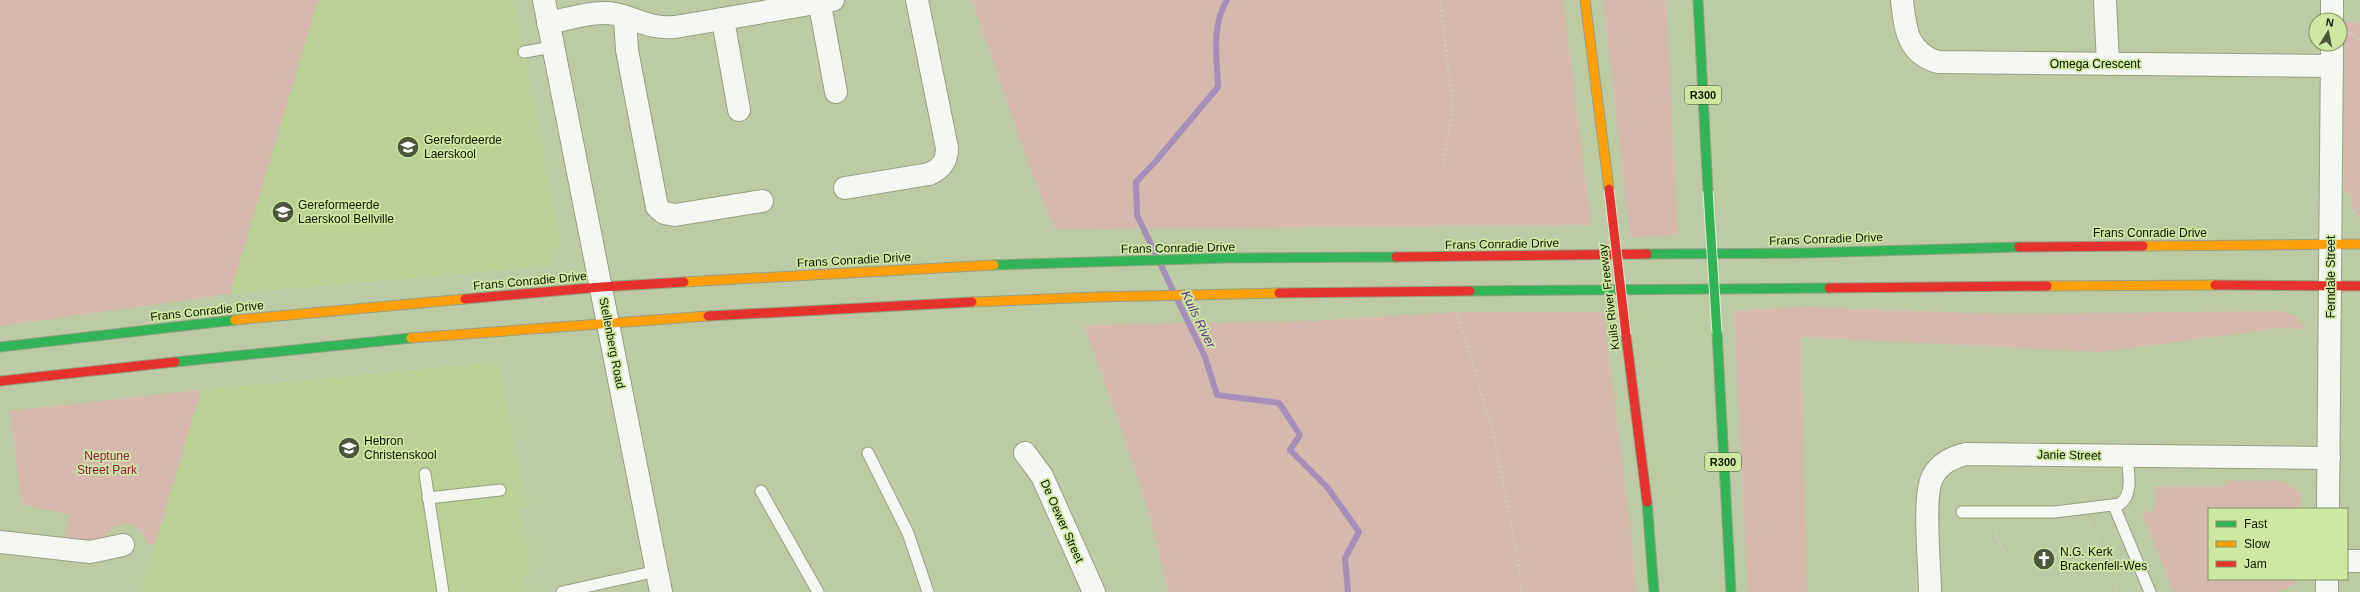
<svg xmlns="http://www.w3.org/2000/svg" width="2360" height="592" viewBox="0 0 2360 592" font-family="Arial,sans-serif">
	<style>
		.built { fill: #bad094 }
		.green { fill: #d5b9af }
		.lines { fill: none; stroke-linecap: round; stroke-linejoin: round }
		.stream { stroke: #a38fb7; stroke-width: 6 }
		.lane-casing { stroke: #95a082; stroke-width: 13 }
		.street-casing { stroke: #95a082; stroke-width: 24 }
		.fast-casing { stroke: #95a082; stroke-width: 11 }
		.slow-casing { stroke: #95a082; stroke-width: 11 }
		.jam-casing { stroke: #95a082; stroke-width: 11 }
		.path { stroke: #c8cdc1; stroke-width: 2.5; stroke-dasharray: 2 3; stroke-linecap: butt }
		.lane { stroke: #f5f7f2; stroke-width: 11 }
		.street { stroke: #f5f7f2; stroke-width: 22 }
		.fast { stroke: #30b455; stroke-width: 9 }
		.slow { stroke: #ff9f0a; stroke-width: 9 }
		.jam { stroke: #e5322d; stroke-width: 9 }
		.fast-bridge-casing { stroke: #e1e8d6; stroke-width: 11; stroke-linecap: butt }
		.jam-bridge-casing { stroke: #e1e8d6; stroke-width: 11; stroke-linecap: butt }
		.fast-bridge { stroke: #30b455; stroke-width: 9 }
		.jam-bridge { stroke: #e5322d; stroke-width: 9 }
		.labels { text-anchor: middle; stroke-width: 3.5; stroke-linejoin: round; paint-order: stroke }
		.shield { fill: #cee8a2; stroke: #485631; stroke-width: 1 }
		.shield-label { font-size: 11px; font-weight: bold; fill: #0f1700 }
		.street-label { font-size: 12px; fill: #0f1700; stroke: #cee8a2 }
		.poi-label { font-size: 12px; fill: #0f1700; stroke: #cee8a2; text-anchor: start }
		.park-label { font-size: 12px; fill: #8b1f45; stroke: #cee8a2 }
		.water-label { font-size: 13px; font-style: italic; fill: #63368f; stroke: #cee8a2 }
	</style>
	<rect width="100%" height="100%" fill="#bdcba5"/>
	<g class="built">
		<polygon points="318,0 514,0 560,242 552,259 550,258 549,266 230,294"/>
		<polygon points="498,362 526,506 519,508 531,574 521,576 525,592 141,592 201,390"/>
	</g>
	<g class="green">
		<polygon points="0,0 318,0 230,294 0,326"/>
		<polygon points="972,0 1563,0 1591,225 1055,229 1031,171"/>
		<polygon points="1603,0 1666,0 1678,235 1630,237"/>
		<polygon points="2345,22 2360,22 2360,219 2352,208 2350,193 2344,192"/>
		<polygon points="1802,307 2002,314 2280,311 2294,315 2307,329 2278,328 2103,352 1801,337 1807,592 1748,592 1734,311"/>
		<path d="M1457 312H1603L1633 545 1636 592H1168C1150 500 1115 413 1084 325L1310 321Z"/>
		<path d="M201 390 155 545 147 543C143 529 130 518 116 526 109 530 106 538 100 541 91 545 75 539 65 538L70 514 22 505 10 411Z"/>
		<polygon points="2226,481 2284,481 2301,494 2300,509 2209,509 2209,579 2297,579 2297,584 2278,592 2174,592 2142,514 2155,510 2156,486 2226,486"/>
	</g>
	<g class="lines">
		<g class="stream">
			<path d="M1156 255 1137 215 1136 182 1156 161 1218 87C1217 58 1211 26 1227 0"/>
			<polyline points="1161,265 1173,291"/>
			<polyline points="1177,299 1205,357 1217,395 1279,403 1300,435 1290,450 1328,488 1359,532 1345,558 1348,592"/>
		</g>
		<g class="lane-casing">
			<g id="lane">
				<polyline points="524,52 553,47"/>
				<polyline points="868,453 908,533 928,592"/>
				<polyline points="425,474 443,592"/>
				<polyline points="761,491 818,592"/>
				<polyline points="428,498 500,490"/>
				<polyline points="2114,506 2150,592"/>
				<path d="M1962 512H2055L2120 504C2134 494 2128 471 2127 456"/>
				<polyline points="562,592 657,571"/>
			</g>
		</g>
		<g class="street-casing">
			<g id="street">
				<polyline points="544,0 661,592"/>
				<polyline points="819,0 836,92"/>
				<path d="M1902 0C1905 28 1907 53 1938 62L2332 66"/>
				<polyline points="2105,0 2108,64"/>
				<polyline points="625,17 627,50 657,207 664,213 675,215 762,201"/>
				<polyline points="723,20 739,110"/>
				<polyline points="2332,20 2332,0"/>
				<path d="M548 23C569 19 594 10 615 14 639 19 648 29 675 27L833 0"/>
				<path d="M845 188 929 174C941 169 947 161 947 148L917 0"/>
				<polyline points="1025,453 1042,476 1094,592"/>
				<polyline points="2328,509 2332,44"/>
				<polyline points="0,542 90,552 123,545"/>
				<polyline points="2347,561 2360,561"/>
				<path d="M1930 592C1930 566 1922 495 1933 476 1940 463 1953 457 1966 454L2329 458"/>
				<polyline points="2327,592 2327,579"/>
			</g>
		</g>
		<g class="fast-casing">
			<g id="fast">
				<polyline points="1698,0 1708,191"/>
				<polyline points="1647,254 1805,253 2019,247"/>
				<polyline points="994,265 1228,258 1396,257"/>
				<polyline points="1470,291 1829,288"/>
				<polyline points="1717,333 1731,592"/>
				<polyline points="0,347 235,320"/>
				<polyline points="175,362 411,338"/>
				<polyline points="1647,502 1654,592"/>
			</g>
		</g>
		<g class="slow-casing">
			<g id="slow">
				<polyline points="1585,0 1609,189"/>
				<polyline points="2143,246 2360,244"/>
				<polyline points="684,282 994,265"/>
				<polyline points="2047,286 2215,285"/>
				<polyline points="972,302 1095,297 1279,293"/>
				<polyline points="235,320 465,299"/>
				<polyline points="411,338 708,316"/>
			</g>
		</g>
		<g class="jam-casing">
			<g id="jam">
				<polyline points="2019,247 2143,246"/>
				<polyline points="1396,257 1647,254"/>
				<polyline points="2215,285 2360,286"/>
				<polyline points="1829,288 2047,286"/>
				<polyline points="1279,293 1470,291"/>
				<polyline points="465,299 601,287 684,282"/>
				<polyline points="708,316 972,302"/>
				<polyline points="1626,335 1647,502"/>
				<polyline points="0,381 175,362"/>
			</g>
		</g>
		<g class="path">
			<polyline points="1440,0 1453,107 1443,168"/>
			<polyline points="2350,32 2360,41"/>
			<polyline points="2353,213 2360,204"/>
			<polyline points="1457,312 1493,433 1517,554 1522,592"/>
			<polyline points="2089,522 2108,568"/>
			<polyline points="1996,526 1996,535 2004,552"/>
			<polyline points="2114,583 2118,592"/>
		</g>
		<use href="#lane" class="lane"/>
		<use href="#street" class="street"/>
		<use href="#fast" class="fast"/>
		<use href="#slow" class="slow"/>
		<use href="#jam" class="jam"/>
		<g class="fast-bridge-casing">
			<polyline id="fast-bridge" points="1708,191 1717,333"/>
		</g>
		<g class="jam-bridge-casing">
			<polyline id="jam-bridge" points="1609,189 1626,335"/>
		</g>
		<use href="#fast-bridge" class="fast-bridge"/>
		<use href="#jam-bridge" class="jam-bridge"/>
	</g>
	<defs>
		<g id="school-disc" transform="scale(1.15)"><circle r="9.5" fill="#4c563a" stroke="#cee8a2"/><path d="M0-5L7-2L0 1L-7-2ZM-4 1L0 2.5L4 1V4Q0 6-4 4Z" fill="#fff"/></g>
		<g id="church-disc" transform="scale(1.15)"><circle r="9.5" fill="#4c563a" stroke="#cee8a2"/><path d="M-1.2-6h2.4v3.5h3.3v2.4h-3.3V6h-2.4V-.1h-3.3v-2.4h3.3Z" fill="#fff"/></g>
	</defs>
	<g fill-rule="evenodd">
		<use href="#school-disc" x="408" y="147"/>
		<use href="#school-disc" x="283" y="212"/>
		<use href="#school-disc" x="349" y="448"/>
		<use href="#church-disc" x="2044" y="559"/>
	</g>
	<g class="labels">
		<g class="shield">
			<rect x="1685" y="86" width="36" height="18" rx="3"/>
			<rect x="1705" y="453" width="36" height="18" rx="3"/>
		</g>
		<g class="shield-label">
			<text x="1703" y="99">R300</text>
			<text x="1723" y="466">R300</text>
		</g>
		<g class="street-label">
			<text x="2095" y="68">Omega Crescent</text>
			<text x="2150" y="237">Frans Conradie Drive</text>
			<text transform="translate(1826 239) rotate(-2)" y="4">Frans Conradie Drive</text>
			<text transform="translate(1502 244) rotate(-1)" y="4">Frans Conradie Drive</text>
			<text transform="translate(1178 248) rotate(-1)" y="4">Frans Conradie Drive</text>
			<text transform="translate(854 260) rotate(-3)" y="4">Frans Conradie Drive</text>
			<text transform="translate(2331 277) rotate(-90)" y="4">Ferndale Street</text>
			<text transform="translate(530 281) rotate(-5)" y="4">Frans Conradie Drive</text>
			<text transform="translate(1609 297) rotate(-97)" y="4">Kuils River Freeway</text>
			<text transform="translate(207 311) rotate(-6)" y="4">Frans Conradie Drive</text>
			<text transform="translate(612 343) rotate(79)" y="4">Stellenberg Road</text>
			<text transform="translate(2069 455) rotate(1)" y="4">Janie Street</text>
			<text transform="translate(1062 521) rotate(66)" y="4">De Oewer Street</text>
		</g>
		<g class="poi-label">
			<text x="424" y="144">Gerefordeerde<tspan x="424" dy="14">Laerskool</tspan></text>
			<text x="298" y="209">Gereformeerde<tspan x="298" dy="14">Laerskool Bellville</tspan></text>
			<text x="364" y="445">Hebron<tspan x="364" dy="14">Christenskool</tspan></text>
			<text x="2060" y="556">N.G. Kerk<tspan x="2060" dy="14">Brackenfell-Wes</tspan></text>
		</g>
		<g class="park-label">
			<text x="107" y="460">Neptune<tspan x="107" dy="14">Street Park</tspan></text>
		</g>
		<g class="water-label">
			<text transform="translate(1199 319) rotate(64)" y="5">Kuils River</text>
		</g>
	</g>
	<rect x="2208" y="508" width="140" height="72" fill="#cee8a2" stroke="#829461"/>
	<rect x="2216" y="521" width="20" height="6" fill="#30b455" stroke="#829461"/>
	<text x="2244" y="528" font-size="12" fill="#0f1700">Fast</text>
	<rect x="2216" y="541" width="20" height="6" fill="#ff9f0a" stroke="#829461"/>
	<text x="2244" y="548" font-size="12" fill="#0f1700">Slow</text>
	<rect x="2216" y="561" width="20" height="6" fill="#e5322d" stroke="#829461"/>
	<text x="2244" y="568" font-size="12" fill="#0f1700">Jam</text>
	<g transform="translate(2328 32) rotate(10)"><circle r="19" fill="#cee8a2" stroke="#829461"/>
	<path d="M0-3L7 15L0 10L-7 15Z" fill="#4c563a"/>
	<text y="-6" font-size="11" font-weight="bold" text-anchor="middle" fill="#0f1700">N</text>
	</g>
</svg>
